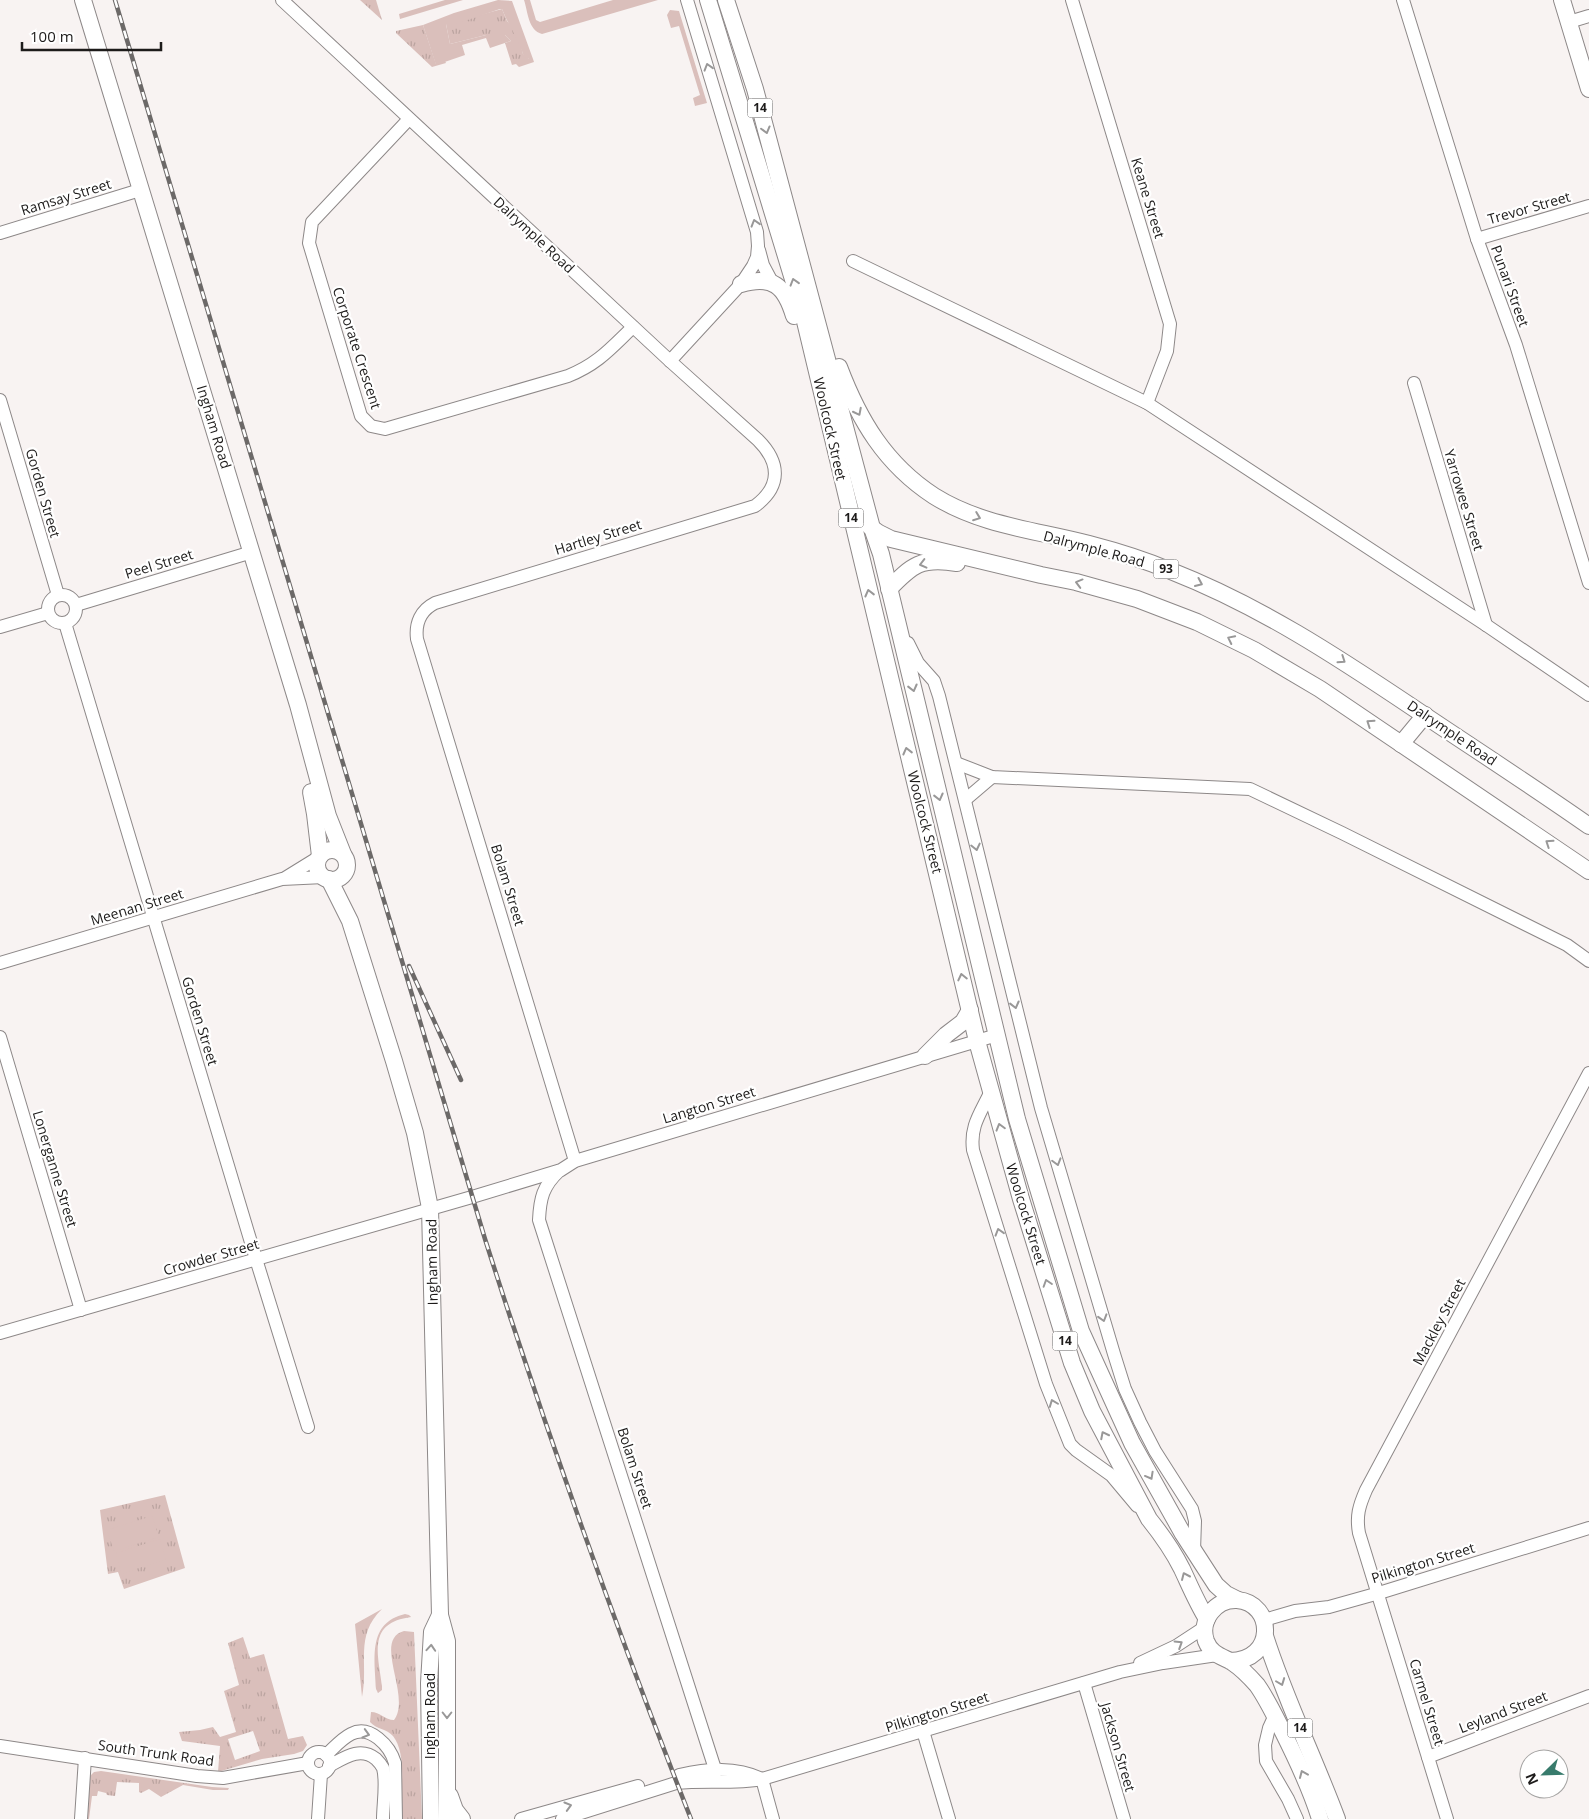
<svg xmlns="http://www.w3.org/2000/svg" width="1589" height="1819" viewBox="0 0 1589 1819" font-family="'Open Sans',sans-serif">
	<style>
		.grass { fill: url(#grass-tufts); fill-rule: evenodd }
		.garden { fill: #dabfbb }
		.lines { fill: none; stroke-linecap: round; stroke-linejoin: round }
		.minor-casing { stroke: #8d8888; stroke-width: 14 }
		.major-casing { stroke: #8d8888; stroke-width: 18 }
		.minor { stroke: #fff; stroke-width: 12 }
		.major { stroke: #fff; stroke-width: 16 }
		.rail-casing { stroke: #6c6968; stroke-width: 4.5 }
		.rail { stroke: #fff; stroke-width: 2.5; stroke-dasharray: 8; stroke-linecap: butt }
		.oneway { stroke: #999898 }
		.labels { text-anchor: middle; stroke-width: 4.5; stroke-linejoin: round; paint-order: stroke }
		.shield { fill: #fff; stroke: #615f5f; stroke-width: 1 }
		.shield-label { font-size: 12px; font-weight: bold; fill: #1d1b1a }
		.street-label { font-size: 14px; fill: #1d1b1a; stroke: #fff }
	</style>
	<defs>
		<pattern id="grass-tufts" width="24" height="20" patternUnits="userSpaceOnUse" patternTransform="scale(1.25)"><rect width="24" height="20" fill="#dabfbb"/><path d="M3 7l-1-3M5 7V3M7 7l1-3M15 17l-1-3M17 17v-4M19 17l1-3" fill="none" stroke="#bba4a0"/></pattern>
	</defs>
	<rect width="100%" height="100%" fill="#f8f3f2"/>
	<g class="grass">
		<polygon points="360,0 376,0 382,20"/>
		<polygon points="502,9 507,21 512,27 520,42 523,54 529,59 533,59 534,62 519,67 516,64 512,65 505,43 511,41 505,35 486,35 450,44 446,24"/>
		<polygon points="423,25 436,64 445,61 446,63 432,67 396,33 396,31"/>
		<polygon points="165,1495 185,1568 124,1589 118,1572 108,1574 100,1510"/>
		<path d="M382 1609C354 1636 369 1664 362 1697L355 1624Z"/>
		<path d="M405 1614 409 1615 411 1617C367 1623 378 1653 382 1686V1690L378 1693 376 1689C375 1659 367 1623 405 1614Z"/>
		<path d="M404 1631 414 1632 422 1819H402L400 1812C401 1790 407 1754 393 1736 387 1729 376 1729 370 1722L371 1712C380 1712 385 1720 394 1720 412 1696 372 1640 404 1631Z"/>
		<path d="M243 1637 250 1658 264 1654 288 1739 303 1736 307 1745 303 1751 294 1754 262 1759 218 1772 220 1746 182 1741 179 1732 200 1730 213 1727 220 1737 236 1732 224 1691 239 1685 228 1643ZM253 1731 260 1751 235 1760 228 1739Z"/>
		<polygon points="101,1771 212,1787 229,1788 228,1790 213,1790 183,1785 161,1797 149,1789 141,1793 139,1792 139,1783 117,1782 115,1796 107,1795 106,1793 98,1791 97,1796 92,1796 89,1819 84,1819 90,1776 94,1772"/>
	</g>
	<g class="garden">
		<polygon points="445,0 463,0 400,19 399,14"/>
		<path d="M498 0 512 1 533 59H529L524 57C518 37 509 27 502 9H500L456 24H446L450 44 486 35H505L511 41 490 48 486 38 462 45 465 55 436 65 423 25 454 13Z"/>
		<path d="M524 0H530L536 20 540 22 613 0H658L542 34C528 30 528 12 524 0Z"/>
		<polygon points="670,10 679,11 707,103 695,106 693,98 700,95 679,26 671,28 667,15"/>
		<polygon points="152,1516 159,1537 114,1551 107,1530"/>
		<polygon points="160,1539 166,1559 121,1574 116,1553"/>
	</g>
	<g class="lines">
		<g class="minor-casing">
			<g id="minor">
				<path d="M282 0 670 361 758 440C780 462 782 486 755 506L435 603C421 610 415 623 417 639L575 1161"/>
				<polyline points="1072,0 1170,324 1167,351 1147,403"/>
				<polyline points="1403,0 1477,239 1516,345 1589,583"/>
				<polyline points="1569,22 1589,16"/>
				<path d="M409 119 312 222 309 243 361 416 371 426 385 429 568 376C598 364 611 348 633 327"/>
				<polyline points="0,233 140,190"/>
				<polyline points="1477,239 1589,206"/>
				<polyline points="759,250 763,265 772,282"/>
				<polyline points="853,261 1147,403 1486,625 1589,695"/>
				<polyline points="670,361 741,284 753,266 757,257 758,246 757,232 687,0"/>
				<polyline points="1414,383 1486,625"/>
				<polyline points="0,400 58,595"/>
				<circle cx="62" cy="609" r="14"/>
				<polyline points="76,605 252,552"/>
				<polyline points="65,623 256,1259 308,1427"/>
				<polyline points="0,627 48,613"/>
				<polyline points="908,643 918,663 934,681 939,696 1041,1108 1114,1354 1125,1389 1140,1422 1155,1451 1192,1509 1195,1521 1194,1551"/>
				<polyline points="956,763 992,777 1250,789 1342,833 1567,945 1589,961"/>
				<polyline points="965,800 992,777"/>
				<polyline points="285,878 319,857"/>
				<polyline points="0,963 282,879 324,877"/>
				<polyline points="0,1037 81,1310"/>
				<path d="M990 1093C980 1114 970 1126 973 1150L1046 1384 1070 1444 1076 1450 1111 1475 1137 1506"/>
				<path d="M559 1171C543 1186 540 1198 539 1220L715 1769 714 1781"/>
				<polyline points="0,1333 472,1197 561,1170 575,1161 997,1035"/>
				<polyline points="1264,1620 1295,1611 1329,1607 1379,1593 1589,1528"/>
				<polyline points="1140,1663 1176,1646 1205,1627"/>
				<polyline points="1084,1683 1124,1819"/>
				<polyline points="1275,1715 1269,1728 1265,1745 1266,1761 1288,1799 1297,1819"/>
				<polyline points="923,1731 949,1819"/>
				<polyline points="0,1746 197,1776 223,1778 308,1763"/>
				<circle cx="319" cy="1763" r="11"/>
				<path d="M326 1755C334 1748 341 1739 351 1734 370 1724 390 1746 395 1763L396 1819"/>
				<polyline points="1428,1757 1589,1696"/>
				<path d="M329 1766C344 1758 360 1746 376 1759 379 1762 381 1764 383 1768 387 1782 383 1804 383 1819"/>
				<path d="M679 1775C707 1769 736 1766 762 1779"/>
				<polyline points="762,1779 773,1819"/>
				<polyline points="81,1819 85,1758"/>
				<polyline points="318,1819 321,1774"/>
				<polyline points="521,1819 638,1786"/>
				<path d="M562 1819 676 1783C705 1780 734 1784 762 1779L1120 1672 1163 1663 1217 1655"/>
				<path d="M1447 1819 1359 1533C1356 1516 1359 1506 1366 1490L1589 1073"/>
			</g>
		</g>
		<g class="major-casing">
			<g id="major">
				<polyline points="83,0 298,705 328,816 343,854"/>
				<path d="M708 0 802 309 977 1041 1021 1199 1072 1363 1092 1411 1149 1519C1161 1534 1173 1551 1182 1569 1190 1586 1197 1603 1207 1619"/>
				<polyline points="726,0 755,89 872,528 881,554 1017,1119 1081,1331 1132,1443 1183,1534 1216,1585 1226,1594 1238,1600"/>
				<polyline points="1562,0 1589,89"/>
				<path d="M741 284C773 275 785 286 794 316"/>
				<path d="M839 367C859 420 885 464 934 496 982 526 1036 530 1089 544 1116 551 1145 560 1171 571 1260 606 1336 656 1415 709 1473 748 1532 786 1589 826"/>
				<polyline points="869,526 879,533 891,539 1041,575 1076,582 1137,599 1197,622 1254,650 1320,689 1589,871"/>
				<path d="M889 589C912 565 921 557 957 563"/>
				<polyline points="1401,744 1425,715"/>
				<polyline points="311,792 315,814 320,856"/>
				<circle cx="332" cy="865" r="15"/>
				<polyline points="329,879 350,921 394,1061 415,1133 430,1208 440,1615 447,1641 447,1819"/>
				<polyline points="925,1056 946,1035 963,1022 970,1010"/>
				<path d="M1265 1636C1285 1699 1314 1757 1337 1819"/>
				<path d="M1230 1661C1276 1661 1275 1603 1237 1600 1215 1599 1199 1621 1206 1641 1211 1654 1221 1656 1232 1662 1241 1668 1250 1677 1257 1685 1267 1699 1275 1716 1283 1732 1297 1760 1311 1789 1320 1819"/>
				<polyline points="450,1796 455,1810 462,1819"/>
				<polyline points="431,1819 429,1683 432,1632 440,1615"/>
			</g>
		</g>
		<use href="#minor" class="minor"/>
		<use href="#major" class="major"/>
		<g class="rail-casing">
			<g id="rail">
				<path d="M115 0 485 1239C547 1434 616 1628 691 1819"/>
				<polyline points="409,966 461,1080"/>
			</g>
		</g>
		<use href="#rail" class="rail"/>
	</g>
	<defs><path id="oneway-chevron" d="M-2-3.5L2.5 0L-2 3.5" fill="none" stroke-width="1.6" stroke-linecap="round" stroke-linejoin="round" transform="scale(1.25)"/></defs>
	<g class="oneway">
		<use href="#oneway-chevron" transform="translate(708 67) rotate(-107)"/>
		<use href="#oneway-chevron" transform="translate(766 130) rotate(75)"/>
		<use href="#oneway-chevron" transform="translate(755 223) rotate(-107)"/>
		<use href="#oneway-chevron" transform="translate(794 282) rotate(-107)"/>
		<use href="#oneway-chevron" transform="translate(858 412) rotate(63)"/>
		<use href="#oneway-chevron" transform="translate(977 517) rotate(21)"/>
		<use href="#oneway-chevron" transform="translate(923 564) rotate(166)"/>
		<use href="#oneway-chevron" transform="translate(1079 583) rotate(-165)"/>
		<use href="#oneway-chevron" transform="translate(1199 583) rotate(24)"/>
		<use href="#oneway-chevron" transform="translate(869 593) rotate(-104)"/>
		<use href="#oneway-chevron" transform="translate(1231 639) rotate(-154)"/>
		<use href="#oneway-chevron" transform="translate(1342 660) rotate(34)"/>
		<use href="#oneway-chevron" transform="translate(913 688) rotate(76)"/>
		<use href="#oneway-chevron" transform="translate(1370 723) rotate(-146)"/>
		<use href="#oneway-chevron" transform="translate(907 751) rotate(-104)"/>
		<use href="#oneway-chevron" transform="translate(939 797) rotate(76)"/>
		<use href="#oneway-chevron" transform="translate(1549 843) rotate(-146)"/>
		<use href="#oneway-chevron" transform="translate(976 847) rotate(77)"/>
		<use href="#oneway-chevron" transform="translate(962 977) rotate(-103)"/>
		<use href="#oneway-chevron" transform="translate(1015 1005) rotate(76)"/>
		<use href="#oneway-chevron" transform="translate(1000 1127) rotate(-106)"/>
		<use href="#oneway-chevron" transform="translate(1057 1162) rotate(74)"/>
		<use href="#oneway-chevron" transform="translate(999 1232) rotate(-107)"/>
		<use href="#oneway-chevron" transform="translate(1047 1283) rotate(-108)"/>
		<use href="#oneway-chevron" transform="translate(1103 1318) rotate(73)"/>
		<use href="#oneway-chevron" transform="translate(1053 1403) rotate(-111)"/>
		<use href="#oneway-chevron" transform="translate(1104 1435) rotate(-117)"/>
		<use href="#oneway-chevron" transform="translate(1150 1476) rotate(61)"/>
		<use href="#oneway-chevron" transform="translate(1185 1576) rotate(-114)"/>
		<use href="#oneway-chevron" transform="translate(1179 1644) rotate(-32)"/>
		<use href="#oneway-chevron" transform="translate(431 1648) rotate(-86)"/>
		<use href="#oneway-chevron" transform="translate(1281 1682) rotate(69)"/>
		<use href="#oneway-chevron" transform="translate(447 1715) rotate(90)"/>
		<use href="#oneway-chevron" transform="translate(366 1734) rotate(16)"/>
		<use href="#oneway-chevron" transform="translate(1303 1774) rotate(-113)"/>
		<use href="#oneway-chevron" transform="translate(568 1806) rotate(-16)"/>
	</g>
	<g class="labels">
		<g class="shield">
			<rect x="747.5" y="98.5" width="25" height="19" rx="4"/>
			<rect x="838.5" y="508.5" width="25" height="19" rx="4"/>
			<rect x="1153.5" y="559.5" width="25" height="19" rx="4"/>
			<rect x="1052.5" y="1331.5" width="25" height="19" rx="4"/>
			<rect x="1287.5" y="1718.5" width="25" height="19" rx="4"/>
		</g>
		<g class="shield-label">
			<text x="760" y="112">14</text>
			<text x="851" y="522">14</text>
			<text x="1166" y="573">93</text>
			<text x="1065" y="1345">14</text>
			<text x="1300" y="1732">14</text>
		</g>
		<g class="street-label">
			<text transform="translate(66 197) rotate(-17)" y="5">Ramsay Street</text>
			<text transform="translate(1148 198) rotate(73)" y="5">Keane Street</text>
			<text transform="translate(1529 208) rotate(-16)" y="5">Trevor Street</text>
			<text transform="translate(534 235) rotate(43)" y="5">Dalrymple Road</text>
			<text transform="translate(1510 286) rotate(70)" y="5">Punari Street</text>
			<text transform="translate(357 348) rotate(72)" y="5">Corporate Crescent</text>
			<text transform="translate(214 427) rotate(73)" y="5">Ingham Road</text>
			<text transform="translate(830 429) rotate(77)" y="5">Woolcock Street</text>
			<text transform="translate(43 493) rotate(74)" y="5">Gorden Street</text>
			<text transform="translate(1464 500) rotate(73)" y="5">Yarrowee Street</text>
			<text transform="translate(598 537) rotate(-17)" y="5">Hartley Street</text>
			<text transform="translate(1094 549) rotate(15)" y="5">Dalrymple Road</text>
			<text transform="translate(159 564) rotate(-17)" y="5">Peel Street</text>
			<text transform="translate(1452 733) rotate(34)" y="5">Dalrymple Road</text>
			<text transform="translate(925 822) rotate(76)" y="5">Woolcock Street</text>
			<text transform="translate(508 885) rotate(73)" y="5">Bolam Street</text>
			<text transform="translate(137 907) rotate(-17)" y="5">Meenan Street</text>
			<text transform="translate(200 1021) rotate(73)" y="5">Gorden Street</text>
			<text transform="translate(709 1105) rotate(-17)" y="5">Langton Street</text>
			<text transform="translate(55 1169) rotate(73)" y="5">Lonerganne Street</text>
			<text transform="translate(1026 1214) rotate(73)" y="5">Woolcock Street</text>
			<text transform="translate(211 1257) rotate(-16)" y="5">Crowder Street</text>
			<text transform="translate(432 1262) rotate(-91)" y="5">Ingham Road</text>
			<text transform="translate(1439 1322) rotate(-62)" y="5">Mackley Street</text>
			<text transform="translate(635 1468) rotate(72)" y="5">Bolam Street</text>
			<text transform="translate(1423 1563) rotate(-17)" y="5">Pilkington Street</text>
			<text transform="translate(1427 1702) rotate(73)" y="5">Carmel Street</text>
			<text transform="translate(937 1712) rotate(-17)" y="5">Pilkington Street</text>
			<text transform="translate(1503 1712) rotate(-21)" y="5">Leyland Street</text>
			<text transform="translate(430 1716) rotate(-90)" y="5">Ingham Road</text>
			<text transform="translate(1118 1747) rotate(74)" y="5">Jackson Street</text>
			<text transform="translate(156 1753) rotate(8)" y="5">South Trunk Road</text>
		</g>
	</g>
	<g transform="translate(1544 1774) rotate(247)"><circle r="24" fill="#ffffff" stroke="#a5a4a3"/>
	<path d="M0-4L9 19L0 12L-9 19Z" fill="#387b6c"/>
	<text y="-8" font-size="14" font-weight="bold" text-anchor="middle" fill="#1d1b1a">N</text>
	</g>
	<path d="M22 42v8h139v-8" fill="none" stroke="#1d1b1a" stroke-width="2.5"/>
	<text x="30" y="42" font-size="15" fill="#1d1b1a" stroke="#ffffff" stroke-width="4" paint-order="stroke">100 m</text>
</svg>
